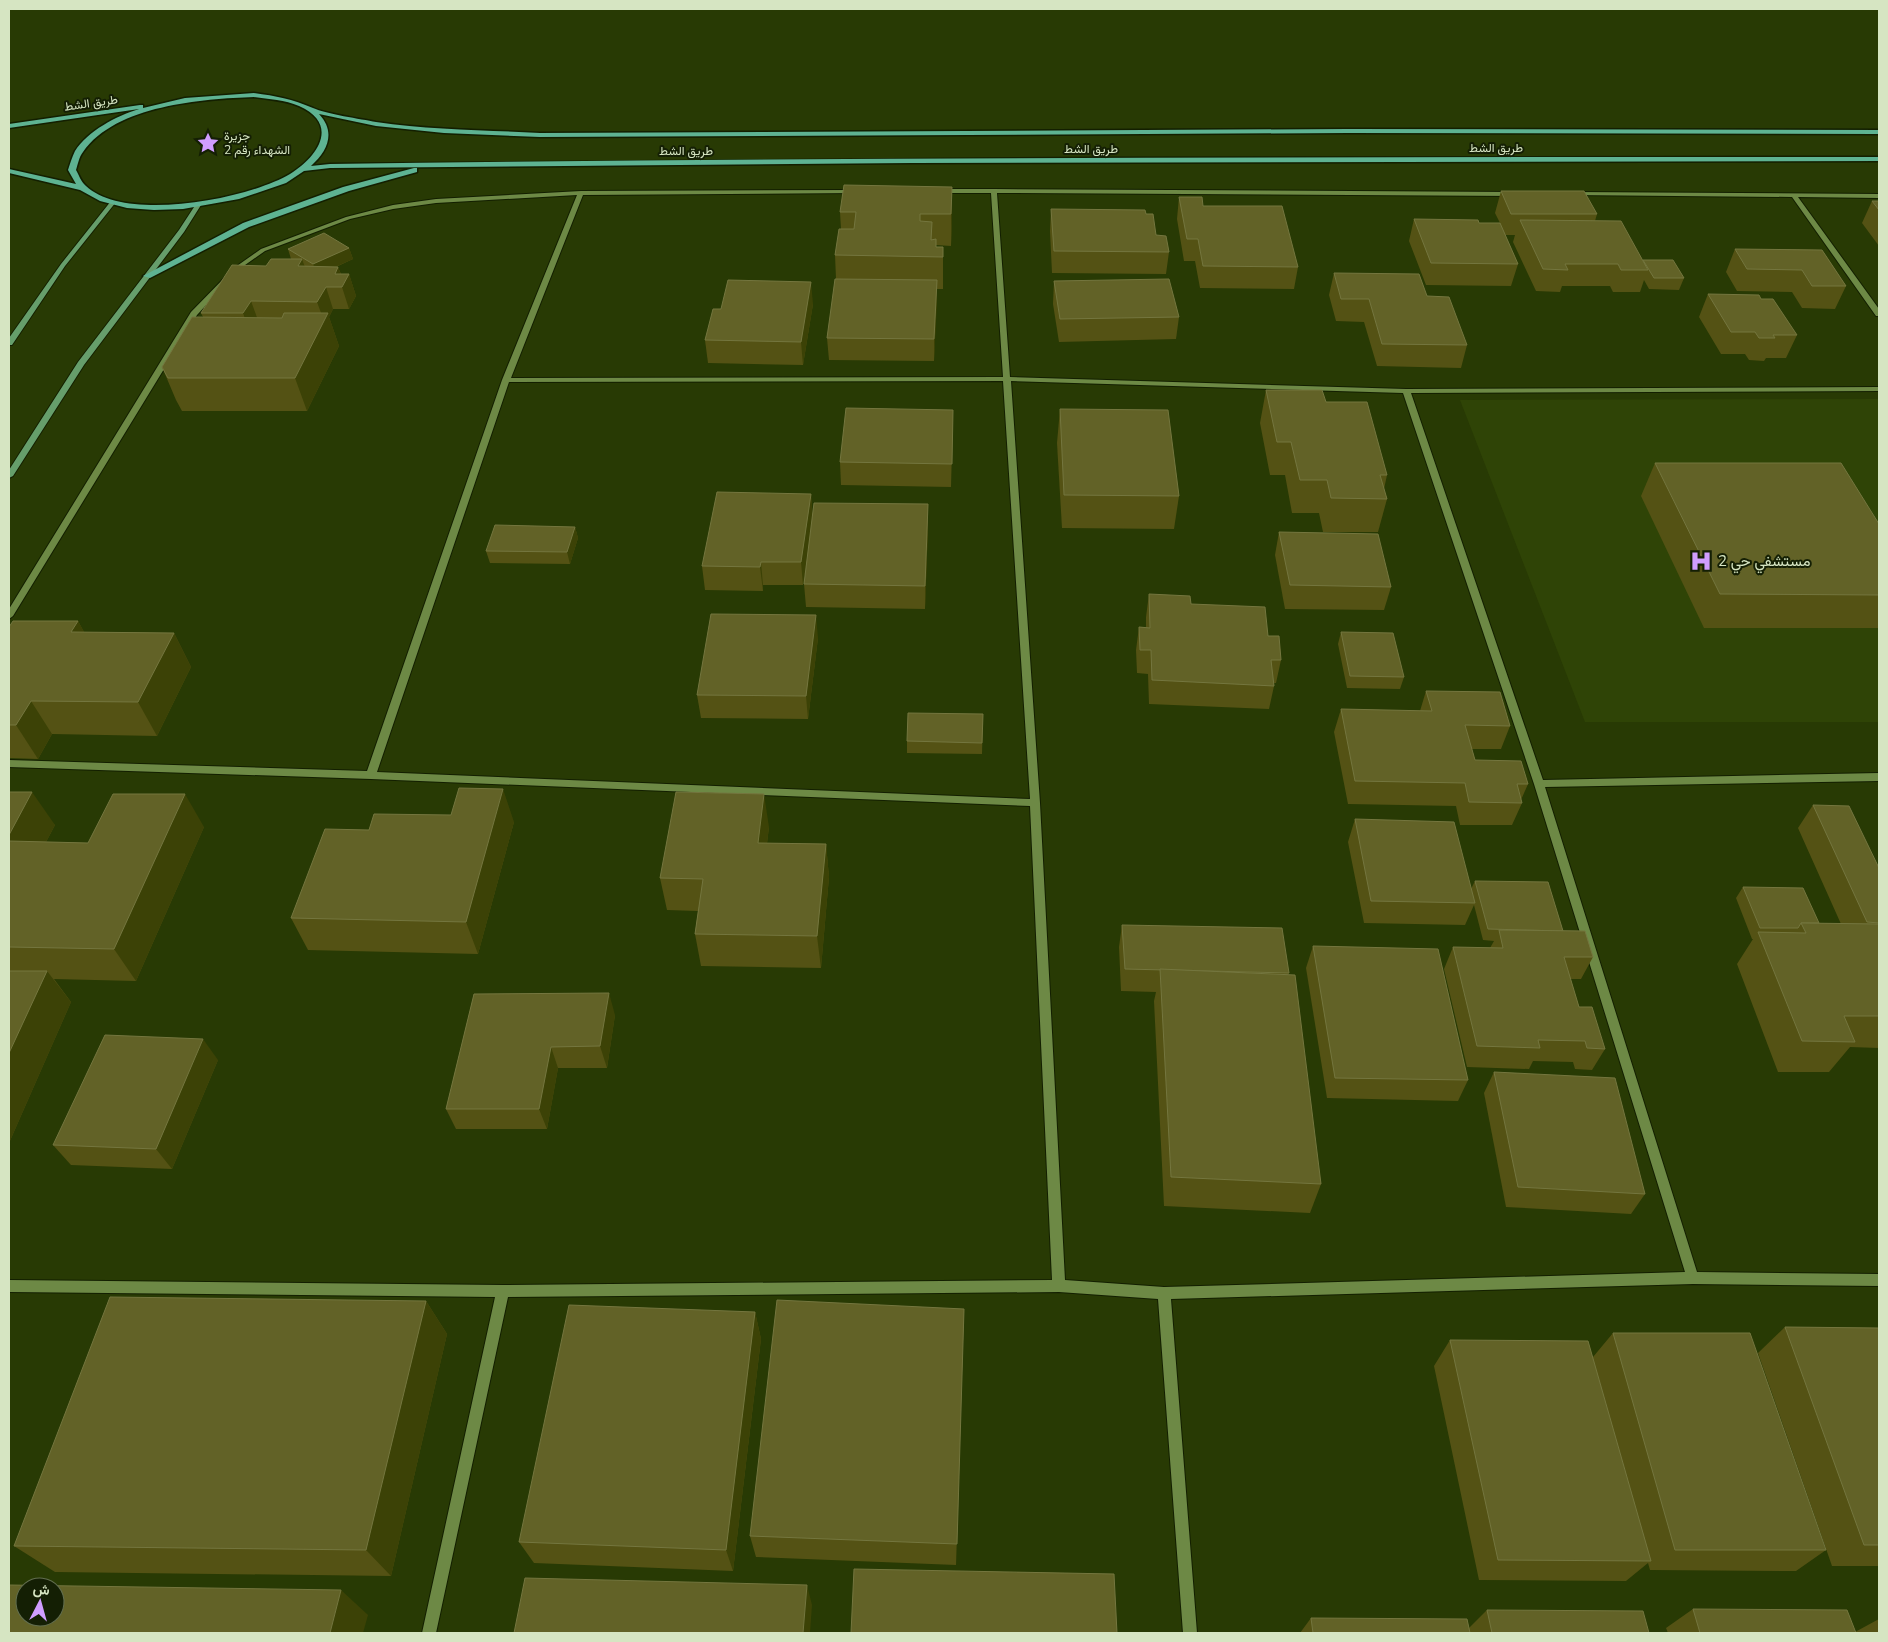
<svg xmlns="http://www.w3.org/2000/svg" width="1888" height="1642" viewBox="0 0 1888 1642" font-family="'Nunito Sans',Vazirmatn,sans-serif">
	<style>
		.built { fill: #2f4406 }
		.lines { fill: none; stroke-linecap: round; stroke-linejoin: round }
		.street-casing { stroke: #131f00; stroke-width: 2 }
		.secondary-casing { stroke: #131f00; stroke-width: 2 }
		.primary-casing { stroke: #131f00; stroke-width: 3 }
		.street { fill: #6d8945; fill-rule: evenodd }
		.secondary { fill: #669e6b; fill-rule: evenodd }
		.primary { fill: #5eb392; fill-rule: evenodd }
		.wall { fill: #545214 }
		.shaded-wall { fill: #3c4206 }
		.building { fill: #626227; stroke: #74763f; fill-rule: evenodd }
		.labels { text-anchor: middle; stroke-width: 4; stroke-linejoin: round; paint-order: stroke }
		.far-street-label { font-size: 12px; fill: #d6e5c2; stroke: #141f04 }
		.far-poi-label { font-size: 12px; fill: #d6e5c2; stroke: #141f04; text-anchor: start }
		.poi-label { font-size: 15px; fill: #d6e5c2; stroke: #141f04; text-anchor: start }
	</style>
	<rect width="100%" height="100%" fill="#283a04"/>
	<polygon class="built" points="1879,399 1879,722 1585,722 1460,400"/>
	<g class="lines">
		<g class="street-casing">
			<g id="street">
				<path d="M994 189 1513 192 1516 194 1513 196 997 193 1010 377 1406 389 1879 387V391L1411 393 1543 780 1879 773V781L1545 787 1697 1272 1879 1274V1286L1693 1284 1171 1299 1197 1633H1183L1158 1299 1059 1292 508 1297 436 1633H422L495 1297 9 1292V1280L503 1285 1052 1280 1030 806 371 779 9 767V760L367 771 502 380 577 195 436 203 393 209 350 219 265 251 238 270 197 315 13 616 9 619V609L191 312 234 268 261 249 346 217 393 205 436 199 581 191 855 190 858 192 857 193 583 195 511 378 1003 377 991 193H940L937 191 940 189ZM1003 381 1030 799 377 772 509 382ZM1011 381 1403 393 1534 784 1685 1272 1164 1287 1065 1280 1040 803Z"/>
				<polygon points="1572,192 1879,194 1879,198 1798,197 1879,309 1879,316 1876,316 1792,197 1570,195 1569,194"/>
			</g>
		</g>
		<g class="secondary-casing">
			<g id="secondary">
				<polygon points="111,201 116,202 65,266 12,345 9,345 9,338 61,264"/>
				<polygon points="196,204 201,205 184,232 84,365 13,476 9,478 9,470 78,362 179,230"/>
			</g>
		</g>
		<g class="primary-casing">
			<g id="primary">
				<path d="M254 93C276 96 292 99 313 108 326 114 361 119 376 122 430 130 486 130 540 133L1347 129 1879 130V134L1347 133 540 137 444 133 376 126 319 114C336 132 328 151 311 166L330 164C846 157 1363 157 1879 157V161L911 163 330 168 304 171 286 183 239 199 183 209 154 210 127 208 100 201 80 190 9 173V169L76 184 68 170C70 164 72 157 75 151 88 131 116 116 139 109L9 128V124L140 105H143V108L185 98ZM254 97C269 99 285 100 299 106 340 124 318 157 290 174 248 199 125 223 86 186 81 182 79 175 76 170 78 164 79 157 83 152 116 105 202 99 254 97Z"/>
				<polygon points="414,168 417,168 417,172 349,191 249,227 150,278 143,276 243,223 343,187"/>
			</g>
		</g>
		<use href="#street" class="street"/>
		<use href="#secondary" class="secondary"/>
		<use href="#primary" class="primary"/>
	</g>
	<g class="wall">
		<polygon points="952,187 952,218 951,246 936,245 936,247 943,247 943,289 937,289 934,361 829,360 827,338 836,279 835,255 841,229 840,212"/>
		<polygon points="1501,191 1597,214 1595,221 1643,261 1643,260 1684,278 1679,290 1649,289 1644,280 1640,292 1613,292 1610,286 1562,286 1560,292 1536,291 1513,242 1515,235 1505,235 1518,264 1511,286 1426,285 1409,241 1414,219 1479,223 1500,223 1495,213"/>
		<polygon points="1179,197 1203,206 1298,267 1294,289 1200,288 1195,261 1184,261 1177,219"/>
		<polygon points="1872,201 1879,201 1879,246 1862,223"/>
		<polygon points="1051,209 1146,214 1156,235 1169,252 1166,274 1052,273 1050,231"/>
		<polygon points="349,248 353,259 336,267 338,267 341,274 349,274 356,296 349,309 333,309 329,317 339,346 307,411 182,411 176,400 162,367 203,317 201,313 266,266 291,259 288,249"/>
		<polygon points="1735,249 1822,250 1846,286 1835,309 1802,308 1792,292 1737,291 1726,272"/>
		<polygon points="1334,273 1427,296 1467,345 1461,368 1377,366 1364,322 1336,321 1329,295"/>
		<polygon points="1054,281 1179,317 1176,339 1059,342 1053,304"/>
		<polygon points="1708,294 1761,299 1797,335 1786,358 1766,358 1764,361 1749,360 1745,354 1721,354 1699,317"/>
		<polygon points="813,304 803,365 708,363 705,340 721,309"/>
		<polygon points="1266,390 1326,402 1387,475 1384,489 1387,499 1378,532 1323,532 1319,513 1292,513 1285,475 1270,475 1260,423"/>
		<polygon points="1060,409 1179,496 1174,529 1062,528 1057,443"/>
		<polygon points="953,410 951,487 841,485 840,462"/>
		<polygon points="1655,463 1879,524 1879,628 1704,628 1641,496"/>
		<polygon points="811,494 812,513 928,504 928,527 925,609 806,607 804,584 808,552 803,585 763,585 763,591 705,590 702,566"/>
		<polygon points="575,527 578,538 570,564 490,563 486,551"/>
		<polygon points="1279,532 1391,587 1384,610 1285,609 1275,555"/>
		<polygon points="1149,594 1268,636 1281,660 1276,683 1274,683 1274,686 1269,709 1149,704 1148,674 1137,673 1136,650 1139,627 1146,627 1146,617"/>
		<polygon points="78,621 84,632 174,633 191,667 157,736 52,734 38,759 9,758 9,627"/>
		<polygon points="1341,632 1404,677 1400,689 1347,688 1338,644"/>
		<polygon points="818,638 808,719 701,718 697,695"/>
		<polygon points="1426,691 1510,726 1501,749 1472,749 1475,760 1528,784 1521,800 1522,803 1512,825 1460,825 1456,806 1348,804 1334,732 1341,709 1420,711"/>
		<polygon points="983,714 982,754 907,753 907,741"/>
		<polygon points="9,792 55,825 46,842 88,843 204,827 136,981 54,979 71,1002 9,1143"/>
		<polygon points="1813,805 1879,868 1879,1048 1850,1047 1829,1072 1778,1072 1737,964 1753,939 1752,939 1736,898 1743,887 1819,923 1841,924 1798,828"/>
		<polygon points="1355,819 1471,889 1475,881 1563,931 1593,957 1581,979 1570,979 1579,1007 1605,1049 1592,1070 1575,1069 1573,1062 1533,1061 1529,1069 1467,1067 1444,969 1453,947 1490,948 1494,941 1483,940 1474,905 1465,925 1364,923 1348,842"/>
		<polygon points="514,822 478,954 308,950 291,918 369,830"/>
		<polygon points="769,827 767,843 826,844 829,877 821,968 701,966 695,934 698,911 667,910 660,878"/>
		<polygon points="1122,925 1289,973 1288,975 1321,1184 1310,1213 1164,1206 1154,1001 1156,992 1121,991 1119,947"/>
		<polygon points="1313,946 1468,1080 1458,1101 1327,1098 1306,968"/>
		<polygon points="474,994 615,1015 607,1068 558,1068 547,1129 456,1129 446,1109"/>
		<polygon points="218,1060 172,1169 71,1165 53,1145"/>
		<polygon points="1494,1072 1645,1194 1631,1214 1506,1207 1484,1093"/>
		<polygon points="426,1301 447,1334 391,1576 55,1572 14,1546"/>
		<polygon points="964,1309 956,1565 756,1557 750,1536"/>
		<polygon points="755,1312 761,1339 733,1571 534,1563 519,1542"/>
		<polygon points="1785,1327 1879,1328 1879,1566 1832,1566 1758,1353"/>
		<polygon points="1613,1333 1826,1550 1796,1571 1650,1570 1648,1563 1626,1581 1479,1580 1434,1366 1450,1340 1593,1357"/>
		<polygon points="1693,1609 1855,1632 1879,1619 1879,1633 1668,1633 1666,1628"/>
		<polygon points="1487,1610 1649,1633 1300,1633 1311,1618 1469,1628"/>
	</g>
	<g class="shaded-wall">
		<polygon points="952,187 952,218 951,246 951,214"/>
		<polygon points="349,248 353,259 317,275 313,264"/>
		<polygon points="302,259 310,281 298,266"/>
		<polygon points="338,267 344,283 349,274 356,296 349,309 342,287 335,274"/>
		<polygon points="937,280 937,303 934,361 934,339"/>
		<polygon points="811,282 813,304 803,365 801,342"/>
		<polygon points="326,287 333,309 329,317 339,346 307,411 295,378 324,321 317,302"/>
		<polygon points="251,301 259,323 251,336 243,313"/>
		<polygon points="811,494 813,517 803,585 801,562"/>
		<polygon points="928,504 928,527 925,609 925,586"/>
		<polygon points="575,527 578,538 570,564 567,552"/>
		<polygon points="761,562 763,585 763,591 760,567"/>
		<polygon points="816,615 818,638 808,719 806,696"/>
		<polygon points="78,621 97,655 71,632"/>
		<polygon points="174,633 191,667 157,736 138,702"/>
		<polygon points="31,701 52,734 38,759 16,725"/>
		<polygon points="503,789 514,822 478,954 466,922"/>
		<polygon points="32,792 55,825 29,874 9,846 9,835"/>
		<polygon points="185,794 204,827 136,981 114,949"/>
		<polygon points="764,794 769,827 763,876 758,843"/>
		<polygon points="826,844 829,877 821,968 817,936"/>
		<polygon points="47,971 71,1002 9,1143 9,1053"/>
		<polygon points="609,993 615,1015 607,1068 600,1046"/>
		<polygon points="203,1039 218,1060 172,1169 156,1149"/>
		<polygon points="551,1047 558,1068 547,1129 539,1109"/>
		<polygon points="426,1301 447,1334 391,1576 366,1550"/>
		<polygon points="755,1312 761,1339 733,1571 726,1550"/>
		<polygon points="807,1585 812,1605 810,1633 803,1633"/>
		<polygon points="341,1590 368,1615 363,1633 330,1633"/>
	</g>
	<g class="building">
		<polygon points="844,185 952,187 951,214 920,214 920,221 932,222 931,240 936,239 936,247 943,247 943,257 835,255 839,229 854,229 856,212 840,212"/>
		<polygon points="1501,191 1584,191 1597,214 1511,214"/>
		<polygon points="1179,197 1202,197 1203,206 1282,206 1298,267 1203,266 1198,239 1187,239"/>
		<polygon points="1872,201 1879,201 1879,210"/>
		<polygon points="1051,209 1145,210 1146,214 1153,214 1156,235 1166,236 1169,252 1054,251"/>
		<polygon points="1414,219 1478,220 1479,223 1500,223 1518,264 1431,263"/>
		<polygon points="1520,220 1621,221 1648,270 1621,270 1618,264 1565,264 1568,270 1543,269"/>
		<polygon points="324,233 349,248 313,264 288,249"/>
		<polygon points="1735,249 1822,250 1846,286 1812,286 1802,270 1747,269"/>
		<polygon points="271,259 302,259 298,266 338,267 335,274 349,274 342,287 326,287 317,302 251,301 243,313 201,313 232,265 266,266"/>
		<polygon points="1643,260 1673,260 1684,278 1654,278"/>
		<polygon points="1334,273 1419,274 1427,296 1449,297 1467,345 1382,344 1369,299 1341,299"/>
		<polygon points="835,279 937,280 934,339 827,338"/>
		<polygon points="1169,279 1179,317 1060,319 1054,281"/>
		<polygon points="728,280 811,282 801,342 705,340 713,309 721,309"/>
		<polygon points="1708,294 1759,295 1761,299 1773,299 1797,335 1773,335 1775,338 1759,338 1755,332 1731,332"/>
		<polygon points="284,313 328,313 295,378 168,378 162,367 192,317 282,318"/>
		<polygon points="1266,390 1322,390 1326,402 1367,402 1387,475 1380,475 1387,499 1331,498 1327,480 1300,480 1291,442 1277,442"/>
		<polygon points="846,408 953,410 952,464 840,462"/>
		<polygon points="1060,409 1168,410 1179,496 1064,495"/>
		<polygon points="1655,463 1841,463 1879,524 1879,595 1720,594"/>
		<polygon points="717,492 811,494 801,562 761,562 760,567 702,566"/>
		<polygon points="814,503 928,504 925,586 804,584"/>
		<polygon points="495,525 575,527 567,552 486,551"/>
		<polygon points="1279,532 1378,534 1391,587 1290,585"/>
		<polygon points="1149,594 1190,596 1191,604 1265,607 1268,636 1279,636 1281,660 1271,660 1274,686 1152,680 1151,650 1140,650 1139,627 1150,628"/>
		<polygon points="711,614 816,615 806,696 697,695"/>
		<polygon points="13,621 78,621 71,632 174,633 138,702 31,701 16,725 9,725 9,627"/>
		<polygon points="1341,632 1393,633 1404,677 1350,676"/>
		<polygon points="1426,691 1500,692 1510,726 1465,725 1475,760 1521,761 1528,784 1517,784 1522,803 1469,802 1465,783 1355,781 1341,709 1432,711"/>
		<polygon points="908,713 983,714 982,743 907,741"/>
		<polygon points="459,788 503,789 466,922 291,918 325,829 369,830 374,814 451,815"/>
		<polygon points="9,792 32,792 9,835"/>
		<polygon points="676,792 764,794 758,843 826,844 817,936 695,934 703,879 660,878"/>
		<polygon points="113,794 185,794 114,949 9,947 9,841 88,843"/>
		<polygon points="1813,805 1849,806 1879,868 1879,923 1867,922"/>
		<polygon points="1355,819 1454,822 1475,903 1371,901"/>
		<polygon points="1475,881 1548,882 1563,931 1488,929"/>
		<polygon points="1743,887 1803,888 1819,923 1801,923 1798,928 1760,928"/>
		<polygon points="1801,923 1879,924 1879,1016 1844,1016 1855,1042 1802,1041 1758,932 1806,933"/>
		<polygon points="1122,925 1282,928 1289,973 1125,969"/>
		<polygon points="1499,930 1585,931 1593,957 1564,957 1579,1007 1592,1007 1605,1049 1587,1048 1585,1041 1538,1040 1540,1048 1477,1046 1453,947 1503,948"/>
		<polygon points="1313,946 1438,949 1468,1080 1335,1078"/>
		<polygon points="1160,969 1295,975 1321,1184 1171,1177"/>
		<polygon points="9,971 47,971 9,1053"/>
		<polygon points="609,993 600,1046 551,1047 539,1109 446,1109 474,994"/>
		<polygon points="105,1035 203,1039 156,1149 53,1145"/>
		<polygon points="1494,1072 1615,1078 1645,1194 1518,1187"/>
		<polygon points="110,1297 426,1301 366,1550 14,1546"/>
		<polygon points="777,1300 964,1309 957,1544 750,1536"/>
		<polygon points="569,1305 755,1312 726,1550 519,1542"/>
		<polygon points="1785,1327 1879,1328 1879,1545 1864,1545"/>
		<polygon points="1613,1333 1750,1333 1826,1550 1675,1550"/>
		<polygon points="1450,1340 1588,1341 1651,1561 1498,1560"/>
		<polygon points="854,1569 1114,1574 1117,1633 851,1633"/>
		<polygon points="525,1578 807,1585 803,1633 514,1633"/>
		<path d="M9 1585 341 1590 330 1633H9ZM25 1587H55V1617H25Z"/>
		<polygon points="1693,1609 1847,1610 1856,1633 1700,1633"/>
		<polygon points="1487,1610 1643,1611 1649,1633 1492,1633"/>
		<polygon points="1311,1618 1467,1619 1470,1633 1313,1633"/>
	</g>
	<defs>
		<g id="sight-bare" transform="scale(1.725)"><path d="M0-6L1.8-2.2L6-1.7L2.9 1.2L3.7 5.4L0 3.3L-3.7 5.4L-2.9 1.2L-6-1.7L-1.8-2.2Z" fill="#d09dff" stroke="#141f04" stroke-width="2.5" paint-order="stroke"/></g>
		<g id="hospital-bare" transform="scale(1.725)"><path d="M-5-5h3v3.5h4V-5h3V5h-3V1.5h-4V5h-3Z" fill="#d09dff" stroke="#141f04" stroke-width="2.5" paint-order="stroke"/></g>
	</defs>
	<g fill-rule="evenodd">
		<use href="#sight-bare" x="208" y="143"/>
		<use href="#hospital-bare" x="1701" y="561"/>
	</g>
	<g class="labels">
		<g class="far-street-label">
			<text transform="translate(91 103) rotate(-8)" y="4">طريق الشط</text>
			<text x="1496" y="152">طريق الشط</text>
			<text x="1091" y="153">طريق الشط</text>
			<text x="686" y="155">طريق الشط</text>
		</g>
		<g class="far-poi-label">
			<text x="224" y="140">جزيرة<tspan x="224" dy="14">الشهداء رقم 2</tspan></text>
		</g>
		<g class="poi-label">
			<text x="1718" y="566">مستشفي حي 2</text>
		</g>
	</g>
	<rect width="1888" height="1642" fill="none" stroke="#d6e5c2" stroke-width="20"/>
	<g transform="translate(40 1602) rotate(6)"><circle r="24" fill="#141f04" stroke="#626e50"/>
	<path d="M0-4L9 19L0 12L-9 19Z" fill="#d09dff"/>
	<text y="-8" font-size="14" font-weight="bold" text-anchor="middle" fill="#d6e5c2">ش</text>
	</g>
</svg>
